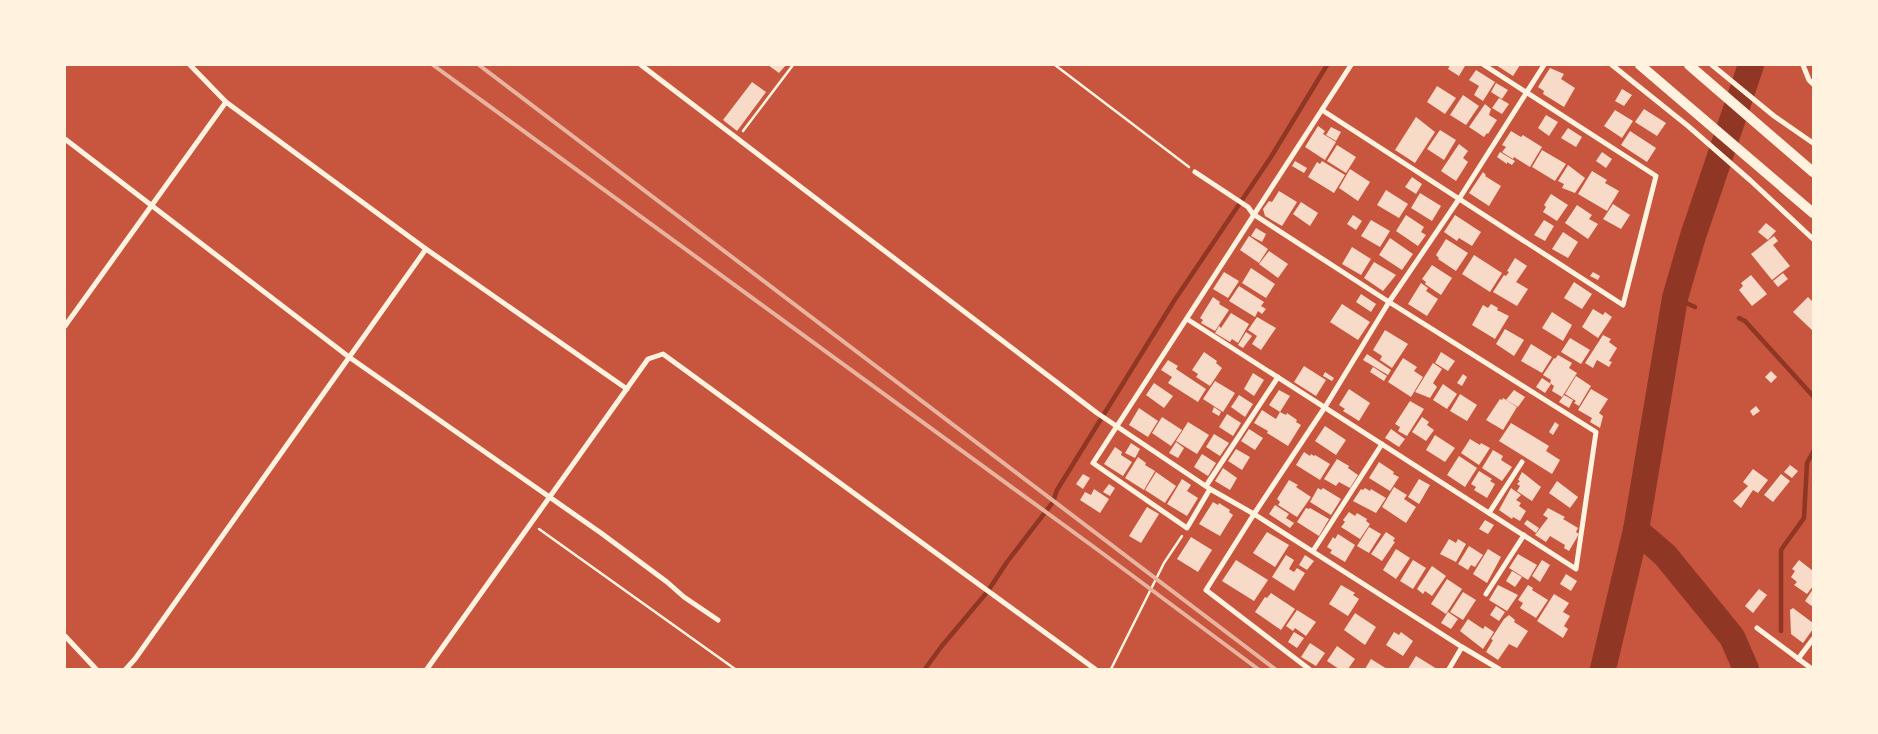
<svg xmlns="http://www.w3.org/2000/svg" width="1878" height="734" viewBox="0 0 1878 734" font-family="'Space Grotesk',sans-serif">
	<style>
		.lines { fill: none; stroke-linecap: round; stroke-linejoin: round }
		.stream { stroke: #8f3625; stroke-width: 4.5 }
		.river { stroke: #8f3625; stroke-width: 26 }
		.building { fill: #f7dbc8 }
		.path { stroke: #fff3e0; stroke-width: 2.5 }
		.minor { stroke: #fff3e0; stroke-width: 5 }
		.trunk { stroke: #fff3e0; stroke-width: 10 }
		.rail { stroke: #e9b49f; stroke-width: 4 }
	</style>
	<rect width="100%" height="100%" fill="#c8553d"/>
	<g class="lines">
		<g class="stream">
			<polyline points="1675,298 1695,307"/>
			<polyline points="1739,318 1745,321 1813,396"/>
			<polyline points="1781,631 1781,550 1804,518 1807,463 1813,452"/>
			<polyline points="925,669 941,647 988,591 1007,562 1053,502 1057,490 1174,301 1271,157 1327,65"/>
		</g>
		<g class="river">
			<polyline points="1636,530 1665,555 1732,637 1746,669"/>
			<polyline points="1603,669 1636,530 1675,298 1693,236 1751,65"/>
		</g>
	</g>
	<g class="building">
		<polygon points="768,65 786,65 779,73"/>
		<polygon points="1450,65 1464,65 1465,66 1459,76 1448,69"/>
		<polygon points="1496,65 1520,65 1513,76"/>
		<polygon points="1550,68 1564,74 1561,79 1575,88 1564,107 1543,94 1544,91 1538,87"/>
		<polygon points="1476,70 1495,82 1483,101 1474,95 1479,86 1469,80"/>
		<polygon points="752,82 766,92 737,131 723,120"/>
		<polygon points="1496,83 1508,90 1502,99 1491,92"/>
		<polygon points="1437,86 1456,98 1445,114 1427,102"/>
		<polygon points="1622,89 1632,95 1624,106 1615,101"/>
		<polygon points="1463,95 1479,106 1466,125 1450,115"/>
		<polygon points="1499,98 1509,104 1502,114 1492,108"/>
		<polygon points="1485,104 1491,109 1489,115 1497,120 1488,134 1487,133 1484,137 1469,127"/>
		<polygon points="1644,109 1666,123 1657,136 1635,122"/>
		<polygon points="1615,110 1633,121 1622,138 1604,126"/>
		<polygon points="1546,115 1558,122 1549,136 1538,128"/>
		<polygon points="1416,117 1435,132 1415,163 1395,150"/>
		<polygon points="1318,126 1325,131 1323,134 1336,142 1325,160 1305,147"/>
		<polygon points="1331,127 1341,132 1336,141 1326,135"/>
		<polygon points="1568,128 1582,137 1576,147 1561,138"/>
		<polygon points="1440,130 1456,140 1444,160 1427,149"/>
		<polygon points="1511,131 1521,137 1523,135 1542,147 1530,167 1514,157 1513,159 1502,152 1506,147 1502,145"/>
		<polygon points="1630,131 1656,148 1647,162 1621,145"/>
		<polygon points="1459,144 1468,151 1463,158 1468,162 1456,181 1441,171"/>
		<polygon points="1337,145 1356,157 1346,173 1327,161"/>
		<polygon points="1542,150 1566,164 1555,181 1532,167"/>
		<polygon points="1500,152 1515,161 1512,165 1507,162 1507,164 1497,157"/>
		<polygon points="1602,152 1612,159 1606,168 1596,161"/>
		<polygon points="1295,161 1307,168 1304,173 1292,166"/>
		<polygon points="1322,161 1345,175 1334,193 1308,177 1317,162 1320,164"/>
		<polygon points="1568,165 1585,178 1575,193 1562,188 1564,184 1558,181"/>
		<polygon points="1350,169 1370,182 1358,201 1339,188"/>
		<polygon points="1592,171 1607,180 1605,183 1619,191 1607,211 1578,194"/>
		<polygon points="1483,172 1486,175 1485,176 1501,186 1489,206 1469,193"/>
		<polygon points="1412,177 1422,184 1416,194 1405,187"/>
		<polygon points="1386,190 1408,204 1399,218 1377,205"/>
		<polygon points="1279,191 1297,202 1282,226 1265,216 1263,209 1269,201 1272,202"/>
		<polygon points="1420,193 1441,206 1432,221 1411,208"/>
		<polygon points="1551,194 1568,205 1557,221 1543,212 1546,207 1544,205"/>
		<polygon points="1301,202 1318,213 1310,226 1293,214"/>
		<polygon points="1613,204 1630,215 1621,229 1603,219"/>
		<polygon points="1577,205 1592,215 1589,219 1598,224 1588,239 1565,223"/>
		<polygon points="1353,215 1362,221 1356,230 1347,224"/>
		<polygon points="1406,215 1424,227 1421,232 1426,235 1418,246 1396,231"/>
		<polygon points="1455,215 1481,232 1472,246 1459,238 1457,241 1444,232"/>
		<polygon points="1371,220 1390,231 1380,247 1361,236"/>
		<polygon points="1544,220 1554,226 1545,241 1534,235"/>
		<polygon points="1766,223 1776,231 1768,240 1758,232"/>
		<polygon points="1256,228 1266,234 1262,242 1251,236"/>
		<polygon points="1563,232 1578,242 1568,258 1552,249"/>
		<polygon points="1249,236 1268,249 1259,263 1240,250"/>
		<polygon points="1774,236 1778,241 1773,245 1790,266 1772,280 1751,254"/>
		<polygon points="1390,238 1413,254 1402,270 1379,255"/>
		<polygon points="1446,239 1468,253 1456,271 1438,259 1439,258 1436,255"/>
		<polygon points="1352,247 1371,259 1361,275 1342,264"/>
		<polygon points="1269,251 1288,264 1278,278 1259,264"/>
		<polygon points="1474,255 1502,273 1490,292 1462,274"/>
		<polygon points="1515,258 1527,266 1516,282 1528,289 1517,306 1493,292 1504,275 1506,276 1509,272 1507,271"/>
		<polygon points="1374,262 1396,275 1383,291 1364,278"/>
		<polygon points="1432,265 1452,278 1441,295 1425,284 1426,282 1422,279"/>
		<polygon points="1251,268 1275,284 1266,298 1242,283"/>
		<polygon points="1224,272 1239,281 1228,298 1213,289"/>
		<polygon points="1593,272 1600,276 1598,280 1590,276"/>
		<polygon points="1783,273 1788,279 1778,287 1773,281"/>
		<polygon points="1751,275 1767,294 1752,306 1739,290 1743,286 1741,283"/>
		<polygon points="1574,282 1592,294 1582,309 1564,298"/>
		<polygon points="1421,283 1428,288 1426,291 1438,299 1427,316 1408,304"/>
		<polygon points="1239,286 1264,302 1261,306 1266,309 1262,314 1258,311 1255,317 1229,301"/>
		<polygon points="1361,294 1376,304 1371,312 1356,302"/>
		<polygon points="1213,297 1220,302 1219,304 1229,310 1215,331 1201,323 1203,320 1200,318"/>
		<polygon points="1808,297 1813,302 1813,331 1793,312"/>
		<polygon points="1342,304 1370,322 1358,340 1330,322"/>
		<polygon points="1491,304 1498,308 1497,310 1509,316 1495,339 1472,325 1483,305 1488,308"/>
		<polygon points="1593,309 1603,315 1605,312 1612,317 1598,338 1582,327"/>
		<polygon points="1552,312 1572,325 1563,341 1542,328"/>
		<polygon points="1231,313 1249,324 1238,343 1232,339 1230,342 1215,333 1219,326 1221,328"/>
		<polygon points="1257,317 1276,328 1261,350 1252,344 1257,336 1248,330"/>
		<polygon points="1505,329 1524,340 1514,356 1496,344"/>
		<polygon points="1385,330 1408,344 1392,368 1380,360 1382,356 1373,350"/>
		<polygon points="1246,332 1252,336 1243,348 1238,345"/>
		<polygon points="1603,335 1611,339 1609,342 1617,348 1609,361 1612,362 1609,367 1597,360 1593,368 1585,363"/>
		<polygon points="1570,338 1590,350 1581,364 1561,352"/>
		<polygon points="1531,344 1552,357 1542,373 1521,361"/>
		<polygon points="1204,352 1217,361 1216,363 1222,368 1210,386 1196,377 1198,374 1192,370"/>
		<polygon points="1441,352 1455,361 1448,371 1435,363"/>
		<polygon points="1367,354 1391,370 1388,375 1363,360"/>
		<polygon points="1558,355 1572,363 1569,368 1577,373 1562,397 1552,391 1554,386 1550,383 1551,380 1543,375 1554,358 1555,359"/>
		<polygon points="1403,358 1417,367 1414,371 1423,377 1411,397 1388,382"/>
		<polygon points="1168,360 1178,366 1176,369 1206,389 1198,402 1168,383 1172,377 1161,370"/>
		<polygon points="1433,363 1442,369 1433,383 1437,387 1430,398 1415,392"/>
		<polygon points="1304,366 1326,380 1316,396 1294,382"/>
		<polygon points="1373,367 1387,376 1384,381 1370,372"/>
		<polygon points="1771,371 1777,377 1771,383 1765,377"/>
		<polygon points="1325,372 1334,378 1332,381 1323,376"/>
		<polygon points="1253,373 1264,380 1254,396 1244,389"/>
		<polygon points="1463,374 1467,377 1462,386 1457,383"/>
		<polygon points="1576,376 1591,386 1579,406 1574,403 1576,401 1565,394"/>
		<polygon points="1542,378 1551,384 1545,393 1536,387"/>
		<polygon points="1215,381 1235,393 1223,412 1203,399"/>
		<polygon points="1154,383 1173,396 1164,408 1146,395"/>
		<polygon points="1443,384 1457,394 1447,409 1433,400"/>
		<polygon points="1349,389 1370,403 1359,421 1343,411 1345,409 1339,405"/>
		<polygon points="1591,389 1608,399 1599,413 1603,416 1600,428 1590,422 1592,418 1578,410"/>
		<polygon points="1279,390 1290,396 1280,412 1269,405"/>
		<polygon points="1514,390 1525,397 1518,407 1506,400"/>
		<polygon points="1460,394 1477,405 1467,421 1450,411"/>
		<polygon points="1239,395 1253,404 1245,417 1231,407"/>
		<polygon points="1564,395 1573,400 1569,408 1559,402"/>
		<polygon points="1503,398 1517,407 1503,430 1486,420 1500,399 1502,400"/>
		<polygon points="1410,401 1424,409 1407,436 1398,431 1400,427 1395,424"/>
		<polygon points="1756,406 1760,411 1753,416 1750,411"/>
		<polygon points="1214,407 1221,412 1219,416 1212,412"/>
		<polygon points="1139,408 1158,421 1148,437 1129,425"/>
		<polygon points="1262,410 1276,419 1280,412 1286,415 1287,413 1297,420 1296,422 1301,425 1288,446 1267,433 1268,431 1254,423"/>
		<polygon points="1227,414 1241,423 1233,436 1219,427"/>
		<polygon points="1162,417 1182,430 1171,446 1152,433"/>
		<polygon points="1422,417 1429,422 1427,425 1434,430 1426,441 1412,432"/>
		<polygon points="1188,422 1209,435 1197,454 1176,441"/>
		<polygon points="1555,422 1559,425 1553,435 1549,432"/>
		<polygon points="1511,423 1549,446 1546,451 1560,460 1552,474 1499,441"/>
		<polygon points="1325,426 1346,440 1336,455 1315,441"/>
		<polygon points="1249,429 1263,438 1255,450 1241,441"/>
		<polygon points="1391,429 1405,439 1399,447 1385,438"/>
		<polygon points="1214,434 1229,443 1220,456 1206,447"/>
		<polygon points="1435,435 1455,448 1445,462 1426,450"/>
		<polygon points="1470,439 1480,445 1481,443 1490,448 1479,465 1461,453"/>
		<polygon points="1176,442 1184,448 1178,458 1169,453"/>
		<polygon points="1131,443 1140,449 1135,458 1125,453"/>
		<polygon points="1115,447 1122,452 1121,455 1132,462 1123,476 1104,464"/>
		<polygon points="1236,449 1250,457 1242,470 1228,461"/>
		<polygon points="1493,450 1503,456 1501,460 1512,467 1502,481 1482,468"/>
		<polygon points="1304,452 1310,456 1311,454 1314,456 1315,455 1330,464 1320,480 1296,465"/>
		<polygon points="1202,454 1216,463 1208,476 1194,467"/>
		<polygon points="1459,456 1477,468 1465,487 1447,475"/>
		<polygon points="1138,457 1146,463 1145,465 1155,471 1144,490 1125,478"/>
		<polygon points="1337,459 1349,466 1348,468 1358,475 1350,488 1339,482 1336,486 1324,479"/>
		<polygon points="1379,462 1394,472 1393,474 1399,477 1390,491 1369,478"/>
		<polygon points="1790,465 1798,471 1792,478 1784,472"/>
		<polygon points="1223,468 1237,478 1230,490 1215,481"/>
		<polygon points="1753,469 1768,480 1758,493 1753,490 1741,508 1733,501 1748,486 1743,482"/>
		<polygon points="1479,471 1492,479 1490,481 1495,484 1487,498 1474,490 1476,487 1471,484"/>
		<polygon points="1156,472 1176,486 1165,503 1145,490"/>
		<polygon points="1522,472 1541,487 1532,501 1517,491 1520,486 1517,484 1520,481 1518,480"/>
		<polygon points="1083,474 1090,478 1083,489 1076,484"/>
		<polygon points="1781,474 1790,481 1773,502 1764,495"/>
		<polygon points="1182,479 1191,485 1187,491 1198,498 1187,516 1167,504"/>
		<polygon points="1419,479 1430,485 1419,504 1408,497"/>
		<polygon points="1289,480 1298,485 1296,487 1311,497 1297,517 1278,505 1280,502 1277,499"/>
		<polygon points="1557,481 1578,497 1570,508 1549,493"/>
		<polygon points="1109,484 1115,488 1110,496 1103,492"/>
		<polygon points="1394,487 1407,495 1404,499 1416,507 1406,523 1382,507"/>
		<polygon points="1318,488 1321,490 1323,488 1341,499 1331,515 1310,502"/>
		<polygon points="1365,488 1370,491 1371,489 1386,498 1376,513 1353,501 1361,489 1363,490"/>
		<polygon points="1511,488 1521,495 1516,500 1521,503 1519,506 1526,511 1520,521 1513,517 1512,519 1499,510"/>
		<polygon points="1094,489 1109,499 1100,513 1080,500 1085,492 1091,495"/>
		<polygon points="1213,502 1218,505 1219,503 1230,510 1229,512 1233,515 1220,536 1199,524"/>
		<polygon points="1275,505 1289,514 1286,518 1294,523 1290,528 1269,514"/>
		<polygon points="1147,507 1159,514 1141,543 1129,536"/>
		<polygon points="1306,508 1309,509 1310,508 1329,519 1319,536 1297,522"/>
		<polygon points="1548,508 1565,517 1563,519 1578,528 1576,532 1579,534 1569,551 1564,548 1565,545 1550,536 1546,542 1535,535 1548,518 1543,515"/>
		<polygon points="1349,512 1355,516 1357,513 1367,519 1366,521 1370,524 1360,539 1341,527 1345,522 1343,520"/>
		<polygon points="1485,520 1494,525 1488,534 1479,529"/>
		<polygon points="1527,520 1539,528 1536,533 1524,524"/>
		<polygon points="1369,527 1381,534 1369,553 1357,546"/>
		<polygon points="1267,532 1289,545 1275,567 1253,553"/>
		<polygon points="1386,532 1395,538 1393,541 1395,542 1382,561 1371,554"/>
		<polygon points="1338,534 1355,545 1345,562 1330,553 1332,550 1327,547 1333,537 1335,539"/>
		<polygon points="1191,537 1212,550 1198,572 1177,559"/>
		<polygon points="1449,539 1456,543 1458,539 1466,544 1456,562 1440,554"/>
		<polygon points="1469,546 1483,555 1475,567 1471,565 1468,570 1458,564"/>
		<polygon points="1396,549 1410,558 1396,579 1383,570"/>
		<polygon points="1488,549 1501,557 1487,583 1473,574"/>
		<polygon points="1518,554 1537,565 1528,580 1509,568"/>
		<polygon points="1286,555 1294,560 1289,569 1294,572 1297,568 1305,573 1294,591 1272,577"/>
		<polygon points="1305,555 1314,561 1307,570 1299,565"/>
		<polygon points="1236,560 1268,580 1254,601 1222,581"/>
		<polygon points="1413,560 1426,568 1413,589 1400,581"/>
		<polygon points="1542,560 1550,565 1540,582 1532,576"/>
		<polygon points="1799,560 1813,571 1813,586 1807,594 1794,585 1797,582 1791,577 1795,571 1792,569"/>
		<polygon points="1432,566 1446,576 1432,596 1425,591 1423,594 1417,589"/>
		<polygon points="1512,571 1522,577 1515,587 1506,581"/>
		<polygon points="1566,574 1577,581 1571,591 1560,584"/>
		<polygon points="1447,579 1462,589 1446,614 1431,604"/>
		<polygon points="1341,585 1355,593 1353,595 1359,599 1348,616 1329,604"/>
		<polygon points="1498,585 1518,595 1507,611 1489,600"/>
		<polygon points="1528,585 1533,588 1532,590 1548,600 1536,618 1520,608 1523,603 1518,600"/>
		<polygon points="1759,589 1767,595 1753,613 1745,606"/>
		<polygon points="1813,589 1813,607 1805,601"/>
		<polygon points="1463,592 1476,600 1463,620 1450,612"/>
		<polygon points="1271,593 1295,609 1281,630 1255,612 1265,597 1267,598"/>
		<polygon points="1554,594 1569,603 1563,612 1570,616 1564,626 1568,629 1563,638 1537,621"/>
		<polygon points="1496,606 1505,612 1499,621 1490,615"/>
		<polygon points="1793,608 1813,623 1813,629 1803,643 1791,634 1790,610"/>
		<polygon points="1297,610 1316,622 1306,636 1295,628 1293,631 1286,626"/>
		<polygon points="1448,612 1458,619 1451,629 1441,623"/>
		<polygon points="1355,613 1376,627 1365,645 1344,630"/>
		<polygon points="1509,615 1515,620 1514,622 1528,631 1517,648 1509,644 1498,660 1486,652 1493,640 1491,639 1504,619"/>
		<polygon points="1468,619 1483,629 1485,626 1494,632 1483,649 1460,631"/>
		<polygon points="1294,632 1304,638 1297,648 1288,642"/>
		<polygon points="1394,632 1399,635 1401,632 1413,641 1403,656 1386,645"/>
		<polygon points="1310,643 1325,653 1316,666 1301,657"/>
		<polygon points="1337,646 1355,659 1348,669 1339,669 1327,661"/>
		<polygon points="1416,656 1437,669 1408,669"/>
		<polygon points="1371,659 1387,669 1365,669"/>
	</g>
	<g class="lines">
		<g class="path">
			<polyline points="1055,65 1189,167"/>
			<polyline points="743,131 793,65"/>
			<polyline points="539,529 735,669"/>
			<polyline points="1111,669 1164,563 1182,536"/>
		</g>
		<g class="minor">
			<polyline points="190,65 226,102 426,249 627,389"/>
			<polyline points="641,65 1097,413 1210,489 1254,514 1462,647"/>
			<polyline points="1612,65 1688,126 1751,181 1813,239"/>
			<polyline points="1712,65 1774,116 1813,143"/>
			<polyline points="1803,65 1809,80 1813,84"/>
			<polyline points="1322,110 1623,305 1656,176 1484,65"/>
			<polyline points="65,139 349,357 601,533 667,582 684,597 718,620"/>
			<polyline points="1187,319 1576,569 1596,432 1389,302 1253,214 1248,207 1195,172"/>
			<polyline points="65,326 226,102"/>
			<polyline points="1206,486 1278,377"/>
			<polyline points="1210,489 1187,528 1093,463 1351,65"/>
			<polyline points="1489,513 1522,462"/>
			<polyline points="1313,551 1382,444"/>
			<polyline points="1486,594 1524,535"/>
			<polyline points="1757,628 1812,669"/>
			<polyline points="65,636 96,669"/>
			<polyline points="1798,659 1813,639"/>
			<polyline points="126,669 135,659 426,249"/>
			<polyline points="427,669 648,359 663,354 1095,669"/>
			<polyline points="1309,669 1206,590 1254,514 1325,407 1389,302 1459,199 1544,65"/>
			<polyline points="1449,669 1462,647 1499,669"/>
		</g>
		<g class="trunk">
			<polyline points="1640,65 1813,213"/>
			<polyline points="1689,65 1813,172"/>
		</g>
		<g class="rail">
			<polyline points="433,65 1098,550 1258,669"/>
			<polyline points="479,65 1275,669"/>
		</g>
	</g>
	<rect width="1878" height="734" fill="none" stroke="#fff3e0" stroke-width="132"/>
</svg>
